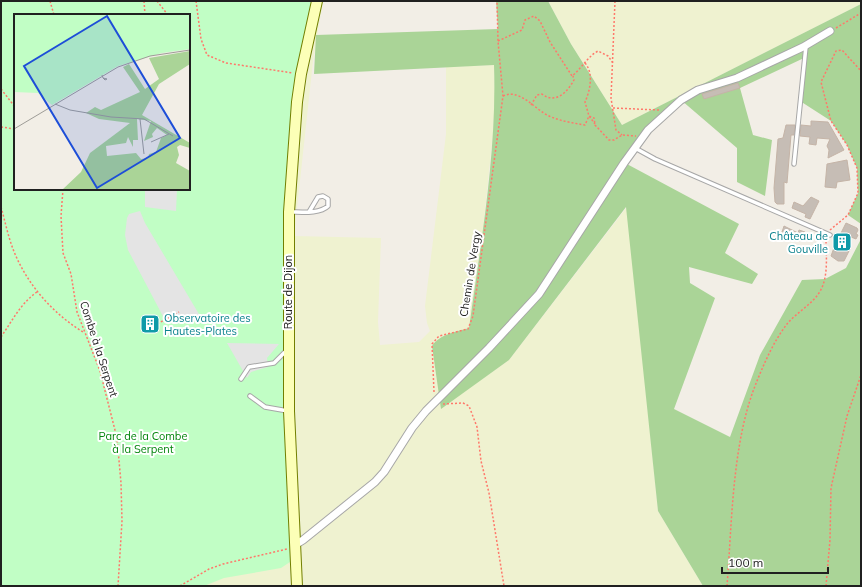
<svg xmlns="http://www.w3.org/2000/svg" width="862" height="587" viewBox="0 0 862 587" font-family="Mulish,sans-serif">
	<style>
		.farmland { fill: #eff2d0 }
		.forest { fill: #aad497 }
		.park { fill: #c1fec5; fill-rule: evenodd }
		.parking { fill: #e4e4e4 }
		.building { fill: #c6bdb5; stroke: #c5b4a7 }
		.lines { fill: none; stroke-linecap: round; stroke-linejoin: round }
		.lane-casing { stroke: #a7a7a7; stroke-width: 5.5 }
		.street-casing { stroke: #a7a7a7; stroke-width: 9 }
		.secondary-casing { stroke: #727f00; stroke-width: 12 }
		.path { stroke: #ff786a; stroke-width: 1.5; stroke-dasharray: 2 2; stroke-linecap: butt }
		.lane { stroke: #fff; stroke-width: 3.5 }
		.street { stroke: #fff; stroke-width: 7 }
		.secondary { stroke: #fcffb7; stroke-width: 10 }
		.labels { text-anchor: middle; stroke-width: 4; stroke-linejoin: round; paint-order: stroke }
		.culture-label { font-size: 11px; fill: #0d838f; stroke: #fff; text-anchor: end }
		.street-label { font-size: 11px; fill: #202020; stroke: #fff }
		.park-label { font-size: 11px; fill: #03850c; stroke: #fff }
		.inset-road { fill: none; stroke: #9e9c97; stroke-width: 1 }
		.view { fill: #1d4ed8; fill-opacity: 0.15; stroke: #1d4ed8; stroke-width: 2 }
		.inset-edge { fill: none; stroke: #202020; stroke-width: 2 }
	</style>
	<rect width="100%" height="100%" fill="#f2eee6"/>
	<g class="farmland">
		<polygon points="225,1 323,1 313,61 294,236 381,238 378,322 380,345 419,342 430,331 427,323 425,306 446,134 446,67 494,65 495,98 493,133 483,230 469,328 443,336 441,408 509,360 627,207 658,511 703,586 118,586 189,189"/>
		<polygon points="548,1 861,1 861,4 622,125 571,44"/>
	</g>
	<path class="forest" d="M496 1H548L571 44 622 125 861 4V224L848 215 858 193 857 168 847 145 831 121 800 101 804 58 740 88 753 135 772 140 765 196 737 182V148L681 100 648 130 625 163 739 224 725 253 758 274 752 284 689 267 690 283 715 298 674 409 730 437 760 355 802 280 825 279 846 268 861 239V586H703L658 511 626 207 509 360 441 409 432 346C440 334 456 332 469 328 481 241 497 153 494 65L314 74 316 35 498 29Z"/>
	<path class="park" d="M1 1H312L295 96 284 212 287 246 293 560 281 568 224 578 204 586H1ZM15 15H189V189H15Z"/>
	<g class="parking">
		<polygon points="145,189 177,189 176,211 145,207"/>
		<polygon points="140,211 145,223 203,321 166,322 128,250 125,235 127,218 129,214"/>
		<polygon points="227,343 279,344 267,358 268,367 251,372 247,378"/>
	</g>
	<g class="building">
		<polygon points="738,83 740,88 704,99 702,94"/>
		<polygon points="811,121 828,122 844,150 828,158 829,150 827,146 830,139 817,138 816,145 809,144 810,137 800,136 801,125 811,126"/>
		<polygon points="786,125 795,125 794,135 791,135 787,183 784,182 784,204 777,204 775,202 774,188 778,139 783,138"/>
		<polygon points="847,160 850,180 837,182 836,188 825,187 827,164"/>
		<polygon points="811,197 819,201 810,219 805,217 806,214 792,208 794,202 803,206"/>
		<polygon points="846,223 857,228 858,230 856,234 858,235 856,239 851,237 845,249 849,251 844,261 838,261 831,256 835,245"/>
		<polygon points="784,226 798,233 799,230 805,232 801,240 782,232"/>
	</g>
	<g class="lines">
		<g class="lane-casing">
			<g id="lane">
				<polyline points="635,148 655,159 830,235"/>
				<polyline points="794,164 806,46"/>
				<path d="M290 212C301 212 320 214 328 206V199L323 196 318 197 309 212"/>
				<polyline points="241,379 249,367 274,363 287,350"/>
				<polyline points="250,396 265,407 288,411"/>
			</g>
		</g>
		<g class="street-casing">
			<polyline id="street" points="295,545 303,540 375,482 384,472 412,428 426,411 489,348 539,294 624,163 648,130 681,100 698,90 737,78 803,47 830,31"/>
		</g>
		<g class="secondary-casing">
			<polyline id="secondary" points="297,586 289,411 289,212 297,102 301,74 317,1"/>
		</g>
		<g class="path">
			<polyline points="50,1 54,15"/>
			<polyline points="144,1 145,15"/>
			<polyline points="157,1 168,15"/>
			<polyline points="196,1 201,39 207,55 226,63 293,73"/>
			<polyline points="615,1 611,98 616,130 622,135"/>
			<polyline points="836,28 861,13"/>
			<path d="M498 41 522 30 525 20 534 16 540 21 550 42 572 76C582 68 587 57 598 51L608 56 613 63"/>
			<path d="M585 63C594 73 590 91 585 102L589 116 595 124"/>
			<polyline points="1,89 15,107"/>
			<path d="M503 96C520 88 534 109 549 116 560 121 573 123 585 125L589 116 594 118 595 125 609 140H614L622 135 636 136"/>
			<path d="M531 105 537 95 542 94C556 105 568 91 574 80L573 76"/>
			<polyline points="613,108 659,110"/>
			<polyline points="1,127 15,129"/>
			<polyline points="63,189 61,216 63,253 71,274 77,312 100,371 117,438 121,483 122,521 118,586"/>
			<path d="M1 207C5 221 8 236 13 249 26 283 52 313 83 332"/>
			<polyline points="830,230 848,215 858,193 857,168 847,145 831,121 821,82 836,51 842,50 861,71"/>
			<polyline points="150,319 159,323 179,312"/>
			<path d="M1 337C12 321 21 303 37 292"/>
			<polyline points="434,392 432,344 439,336 468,329 473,316 503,96 498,41 497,1"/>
			<polyline points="443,404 463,403 469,406 477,427 481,461 489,493 504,586"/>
			<polyline points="180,586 209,569 223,564 287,549"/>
			<path d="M727 586C732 523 732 445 755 386 763 366 773 342 787 324 796 313 811 305 819 293 829 278 826 256 826 239"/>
			<polyline points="826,586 830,540 831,488 847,416 861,375"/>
		</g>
		<use href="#lane" class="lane"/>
		<use href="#street" class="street"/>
		<use href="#secondary" class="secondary"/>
	</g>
	<defs>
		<g id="building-square" transform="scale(1)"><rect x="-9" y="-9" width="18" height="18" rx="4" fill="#0f9aa8" stroke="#fff"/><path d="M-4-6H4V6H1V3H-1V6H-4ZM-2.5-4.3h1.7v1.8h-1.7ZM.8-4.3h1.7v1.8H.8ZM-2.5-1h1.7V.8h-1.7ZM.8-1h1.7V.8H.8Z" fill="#fff"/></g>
	</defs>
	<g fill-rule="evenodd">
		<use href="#building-square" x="842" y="242"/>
		<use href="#building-square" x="150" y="324"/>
	</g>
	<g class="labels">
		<g class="culture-label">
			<text x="828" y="240">Château de<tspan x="828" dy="13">Gouville</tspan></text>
			<text x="164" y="322" text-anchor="start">Observatoire des<tspan x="164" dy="13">Hautes-Plates</tspan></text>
		</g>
		<g class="street-label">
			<text transform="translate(470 274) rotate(-81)" y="4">Chemin de Vergy</text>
			<text transform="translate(288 292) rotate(-90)" y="4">Route de Dijon</text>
			<text transform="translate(99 349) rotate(72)" y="4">Combe à la Serpent</text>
		</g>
		<g class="park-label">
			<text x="143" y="440">Parc de la Combe<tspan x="143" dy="13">à la Serpent</tspan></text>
		</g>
	</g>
	<g transform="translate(14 14)">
		<rect width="176" height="176" fill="#f2eee6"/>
		<path d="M176 37V50L145 70 128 101 176 129V134L166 131 163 133 165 141 162 149 176 157V176H48L67 158 76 139 116 109 85 105 72 99 81 93 87 96 126 78 109 53 115 50 131 75 145 65 135 44ZM123 105 137 107 130 127 139 123 138 120 143 114 153 121 147 124 142 138 135 140 134 144 127 145 122 139 93 142 92 132 112 129 114 123 119 133V126H124Z" fill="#aad497" fill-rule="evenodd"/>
		<path d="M0 0H176V35L148 39 104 52 38 91 24 79 0 78Z" fill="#c1fec5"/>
		<path class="inset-road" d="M88 61 89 64 91 66 93 65 89 64M41 90 56 96 97 103 130 105 159 122M126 105 130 140M0 115 104 53 136 42 176 36M137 128 155 120"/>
		<path class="view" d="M93 2 166 124 83 174 10 52Z"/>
		<rect width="176" height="176" class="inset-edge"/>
	</g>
	<rect width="862" height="587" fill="none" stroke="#202020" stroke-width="4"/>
	<path d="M722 567v6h106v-6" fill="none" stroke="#202020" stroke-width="2"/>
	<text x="728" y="567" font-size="12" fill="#202020" stroke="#ffffff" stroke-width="3" paint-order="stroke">100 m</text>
</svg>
